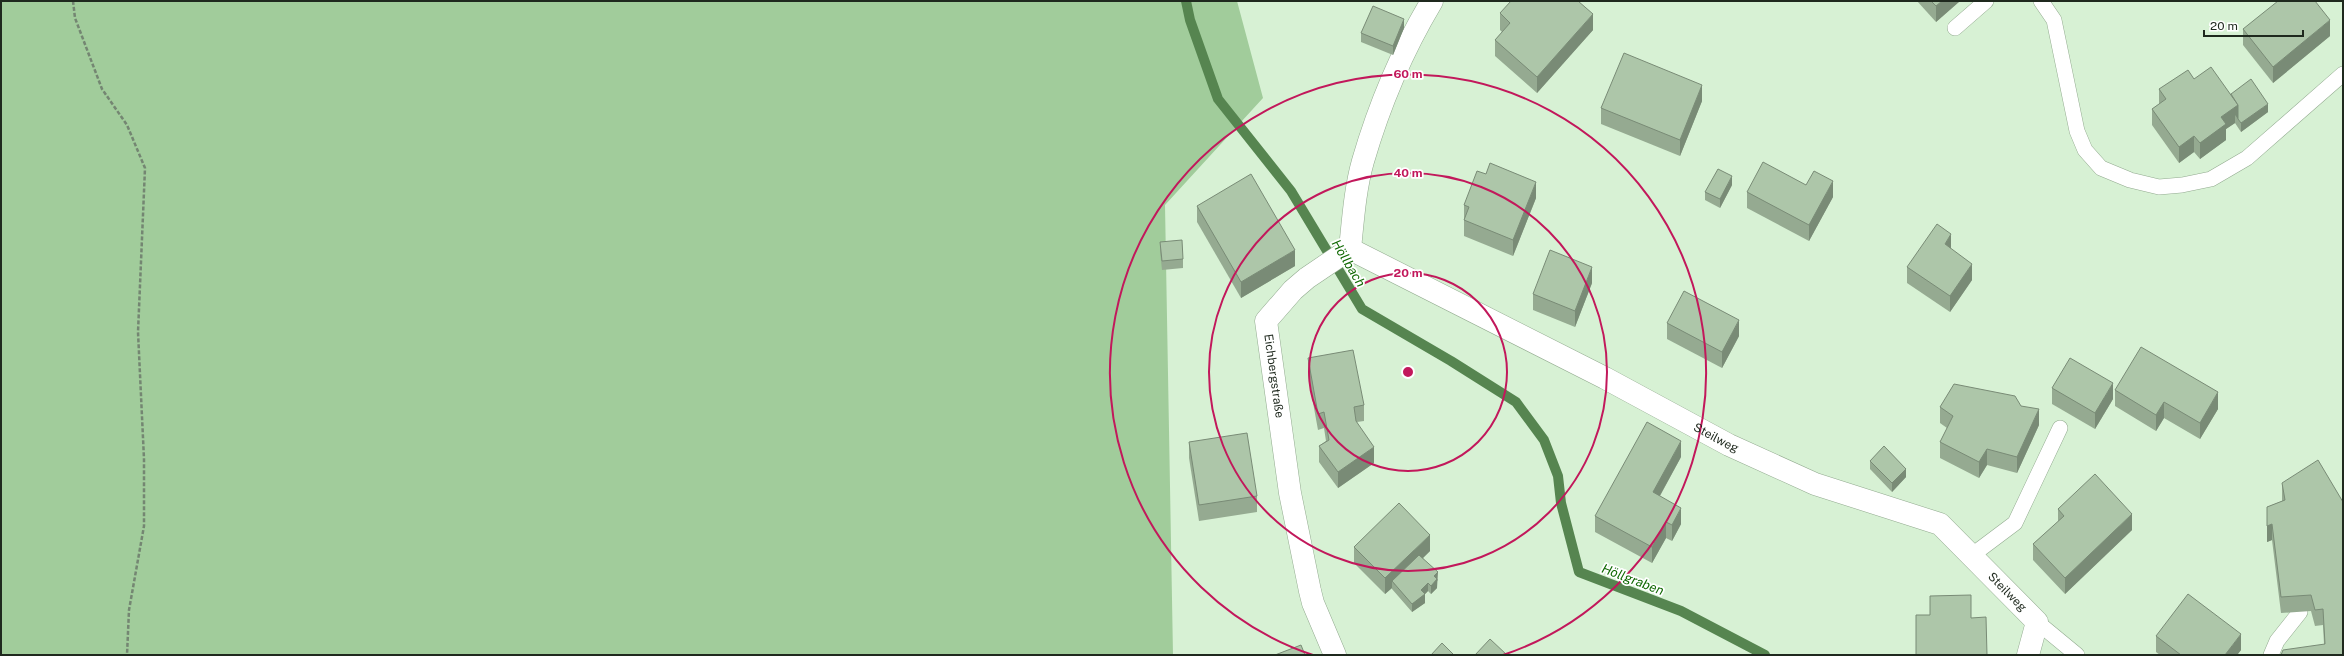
<svg xmlns="http://www.w3.org/2000/svg" width="2344" height="656" viewBox="0 0 2344 656" font-family="'Public Sans',sans-serif">
	<style>
		.green { fill: #a1cc9b }
		.lines { fill: none; stroke-linecap: round; stroke-linejoin: round }
		.stream { stroke: #568550; stroke-width: 10 }
		.lane-casing { stroke: #92aa8f; stroke-width: 16 }
		.street-casing { stroke: #92aa8f; stroke-width: 23 }
		.path { stroke: #748672; stroke-width: 2.5; stroke-dasharray: 4 2; stroke-linecap: butt }
		.lane { stroke: #fff; stroke-width: 15 }
		.street { stroke: #fff; stroke-width: 22 }
		.wall { fill: #95aa91 }
		.shaded-wall { fill: #798b76 }
		.building { fill: #adc6a9; stroke: #798b76 }
		.ring { fill: none; stroke: #c2185b; stroke-width: 2 }
		.labels { text-anchor: middle; stroke-width: 3.5; stroke-linejoin: round; paint-order: stroke }
		.street-label { font-size: 12px; fill: #1f291e; stroke: #fff }
		.water-label { font-size: 13px; font-style: italic; fill: #106903; stroke: #fff }
		.centre { fill: #c2185b; stroke: #fff; stroke-width: 2 }
		.ring-label { font-size: 12px; text-anchor: middle; font-weight: bold; fill: #c2185b; stroke: #fff; stroke-width: 3.5; stroke-linejoin: round; paint-order: stroke }
	</style>
	<rect width="100%" height="100%" fill="#d7f1d4"/>
	<polygon class="green" points="1,1 1237,1 1263,98 1165,205 1173,655 1,655"/>
	<g class="lines">
		<polyline class="stream" points="1186,1 1190,20 1218,99 1291,191 1362,309 1451,361 1516,402 1544,440 1558,476 1561,503 1579,572 1681,611 1765,655"/>
		<g class="lane-casing">
			<g id="lane">
				<polyline points="2041,1 2054,20 2077,131 2085,150 2101,168 2130,180 2159,187 2182,185 2211,179 2247,158 2343,74"/>
				<polyline points="1955,28 1986,1"/>
				<polyline points="1971,556 2015,523 2060,428"/>
				<polyline points="2037,622 2077,655"/>
				<polyline points="2271,655 2277,641 2300,612"/>
			</g>
		</g>
		<g class="street-casing">
			<g id="street">
				<path id="s1" d="M1350 249 1605 378 1729 445 1815 484 1940 524 2037 622 2028 655"/>
				<path d="M1335 655 1313 603 1310 591 1290 493 1266 321 1293 290 1307 278 1350 249C1353 220 1355 189 1363 161 1379 106 1402 51 1432 1"/>
			</g>
		</g>
		<polyline class="path" points="73,1 75,18 102,89 127,125 145,168 138,332 144,459 144,526 129,610 127,655"/>
		<use href="#lane" class="lane"/>
		<use href="#street" class="street"/>
	</g>
	<g class="wall">
		<polygon points="1917,1 1960,1 1936,22"/>
		<polygon points="1500,13 1593,30 1537,93 1495,56 1495,40 1502,32 1500,30"/>
		<polygon points="1404,28 1393,55 1361,42 1361,33"/>
		<polygon points="2243,29 2330,36 2273,83 2243,45"/>
		<polygon points="2194,79 2231,94 2268,112 2241,132 2235,123 2226,129 2226,140 2200,159 2194,152 2179,163 2152,125 2152,109 2159,104 2159,89"/>
		<polygon points="1702,101 1680,156 1601,124 1601,108"/>
		<polygon points="1732,185 1720,208 1705,200 1705,192"/>
		<polygon points="1806,185 1833,197 1809,241 1747,208 1747,192"/>
		<polygon points="1536,198 1513,256 1464,236 1464,205"/>
		<polygon points="1197,206 1295,266 1241,298 1197,222"/>
		<polygon points="1160,242 1183,259 1183,268 1162,270 1160,251"/>
		<polygon points="1951,249 1972,280 1950,312 1907,283 1907,267"/>
		<polygon points="1592,283 1575,327 1533,310 1533,294"/>
		<polygon points="1667,323 1739,336 1722,368 1667,339"/>
		<polygon points="1308,358 1364,405 1364,421 1357,422 1374,463 1338,488 1319,462 1319,446 1326,441 1324,428 1318,430 1308,375"/>
		<polygon points="2052,388 2113,399 2095,429 2052,404"/>
		<polygon points="2115,390 2218,409 2200,439 2164,418 2156,431 2115,406"/>
		<polygon points="2021,406 2039,425 2017,473 1987,465 1979,478 1940,458 1940,442 1947,428 1940,423 1940,407"/>
		<polygon points="1189,442 1257,496 1257,512 1199,521 1189,458"/>
		<polygon points="1681,457 1660,496 1681,524 1672,541 1666,538 1652,563 1595,532 1595,516"/>
		<polygon points="1870,461 1906,477 1892,492 1870,469"/>
		<polygon points="2282,483 2343,655 2324,644 2323,625 2315,626 2311,611 2281,613 2272,540 2267,542 2267,507 2282,501"/>
		<polygon points="2058,509 2132,530 2065,594 2033,560 2033,544 2058,522"/>
		<polygon points="1354,547 1430,551 1423,558 1438,580 1437,581 1437,588 1431,594 1428,591 1425,594 1425,603 1412,612 1392,589 1392,588 1385,594 1354,563"/>
		<polygon points="2156,636 2241,650 2237,655 2160,655 2156,652"/>
	</g>
	<g class="shaded-wall">
		<polygon points="1942,1 1960,1 1936,22 1936,6"/>
		<polygon points="1593,14 1593,30 1537,93 1537,77"/>
		<polygon points="1404,19 1404,28 1393,55 1393,46"/>
		<polygon points="2330,20 2330,36 2273,83 2273,67"/>
		<polygon points="1702,85 1702,101 1680,156 1680,140"/>
		<polygon points="2268,104 2268,112 2241,132 2241,123"/>
		<polygon points="2238,105 2238,119 2235,115 2235,123 2226,129 2226,140 2200,159 2200,143 2221,117"/>
		<polygon points="2194,136 2194,152 2179,163 2179,147"/>
		<polygon points="1732,176 1732,185 1720,208 1720,199"/>
		<polygon points="1833,181 1833,197 1809,241 1809,225"/>
		<polygon points="1536,182 1536,198 1513,256 1513,240"/>
		<polygon points="1951,234 1951,250 1945,244"/>
		<polygon points="1295,250 1295,266 1241,298 1241,282"/>
		<polygon points="1972,264 1972,280 1950,312 1950,296"/>
		<polygon points="1592,267 1592,283 1575,327 1575,311"/>
		<polygon points="1739,320 1739,336 1722,368 1722,352"/>
		<polygon points="2113,383 2113,399 2095,429 2095,413"/>
		<polygon points="2218,392 2218,409 2200,439 2200,423"/>
		<polygon points="2164,402 2164,418 2156,431 2156,415"/>
		<polygon points="2039,409 2039,425 2017,473 2017,457"/>
		<polygon points="1681,441 1681,457 1653,508 1653,492"/>
		<polygon points="1374,447 1374,463 1338,488 1338,472"/>
		<polygon points="1987,449 1987,465 1979,478 1979,462"/>
		<polygon points="1906,469 1906,477 1892,492 1892,483"/>
		<polygon points="1681,508 1681,524 1672,541 1672,525"/>
		<polygon points="2132,514 2132,530 2065,594 2065,578"/>
		<polygon points="1666,522 1666,538 1652,563 1652,547"/>
		<polygon points="2272,524 2272,540 2267,542 2267,526"/>
		<polygon points="1430,535 1430,551 1395,585 1392,581 1392,588 1385,594 1385,578"/>
		<polygon points="1438,572 1437,588 1431,594 1431,586 1434,576"/>
		<polygon points="1428,583 1428,591 1425,594 1425,603 1412,612 1412,604 1421,590"/>
		<polygon points="2241,634 2241,650 2237,655 2225,655"/>
	</g>
	<g class="building">
		<polygon points="1511,1 1578,1 1593,14 1537,77 1495,40 1510,23 1500,13"/>
		<polygon points="1931,1 1942,1 1936,6"/>
		<polygon points="2278,1 2315,1 2330,20 2273,67 2243,29"/>
		<polygon points="1373,6 1404,19 1393,46 1361,33"/>
		<polygon points="1624,53 1702,85 1680,140 1601,108"/>
		<polygon points="2211,67 2238,105 2221,117 2226,124 2200,143 2194,136 2179,147 2152,109 2166,99 2159,89 2188,70 2194,79"/>
		<polygon points="2251,79 2268,104 2241,123 2238,119 2238,105 2231,94"/>
		<polygon points="1763,162 1806,185 1814,171 1833,181 1809,225 1747,192"/>
		<polygon points="1490,163 1536,182 1513,240 1464,220 1469,207 1464,205 1477,171 1486,174"/>
		<polygon points="1718,169 1732,176 1720,199 1705,192"/>
		<polygon points="1251,174 1295,250 1241,282 1197,206"/>
		<polygon points="1937,224 1951,234 1945,244 1972,264 1950,296 1907,267"/>
		<polygon points="1182,240 1183,259 1162,261 1160,242"/>
		<polygon points="1550,250 1592,267 1575,311 1533,294"/>
		<polygon points="1684,291 1739,320 1722,352 1667,323"/>
		<polygon points="2141,347 2218,392 2200,423 2164,402 2156,415 2115,390"/>
		<polygon points="1353,350 1364,405 1354,407 1356,421 1374,447 1338,472 1319,446 1329,440 1324,412 1318,414 1308,358"/>
		<polygon points="2070,358 2113,383 2095,413 2052,388"/>
		<polygon points="1954,384 2015,396 2021,406 2039,409 2017,457 1987,449 1979,462 1940,442 1953,416 1940,407"/>
		<polygon points="1647,422 1681,441 1653,492 1681,508 1672,525 1666,522 1652,547 1595,516"/>
		<polygon points="1247,433 1257,496 1199,505 1189,442"/>
		<polygon points="1884,446 1906,469 1892,483 1870,461"/>
		<polygon points="2318,460 2343,502 2343,655 2281,655 2283,650 2325,644 2323,609 2315,610 2311,595 2281,597 2272,524 2267,526 2267,507 2285,500 2282,483"/>
		<polygon points="2095,474 2132,514 2065,578 2033,544 2064,516 2058,509"/>
		<polygon points="1399,503 1430,535 1385,578 1354,547"/>
		<polygon points="1419,555 1438,572 1434,576 1437,579 1431,586 1428,583 1421,590 1425,594 1412,604 1392,581"/>
		<polygon points="2188,594 2241,634 2225,655 2181,655 2156,636"/>
		<polygon points="1971,595 1971,618 1986,617 1987,655 1916,655 1916,615 1930,615 1930,596"/>
		<polygon points="1490,639 1507,655 1475,655"/>
		<polygon points="1442,643 1454,655 1431,655"/>
		<polygon points="1301,645 1305,655 1275,655"/>
	</g>
	<g class="ring">
		<circle cx="1408" cy="372" r="99"/>
		<circle cx="1408" cy="372" r="199"/>
		<path d="M1313 655A298 298 0 1 1 1503 655"/>
	</g>
	<g class="labels">
		<g class="street-label">
			<text transform="translate(1274 376) rotate(82)" y="4">Eichbergstraße</text>
			<text dy="4" stroke="none"><textPath href="#s1" startOffset="412">Steilweg</textPath></text>
			<text dy="4" stroke="none"><textPath href="#s1" startOffset="748">Steilweg</textPath></text>
		</g>
		<g class="water-label">
			<text transform="translate(1349 263) rotate(59)" y="5">Höllbach</text>
			<text transform="translate(1633 579) rotate(21)" y="5">Höllgraben</text>
		</g>
	</g>
	<circle cx="1408" cy="372" r="6" class="centre"/>
	<g class="ring-label">
		<text x="1408" y="78">60 m</text>
		<text x="1408" y="177">40 m</text>
		<text x="1408" y="277">20 m</text>
	</g>
	<rect width="2344" height="656" fill="none" stroke="#1f291e" stroke-width="4"/>
	<path d="M2204 30v6h99v-6" fill="none" stroke="#1f291e" stroke-width="2"/>
	<text x="2210" y="30" font-size="12" fill="#1f291e" stroke="#ffffff" stroke-width="3" paint-order="stroke">20 m</text>
</svg>
